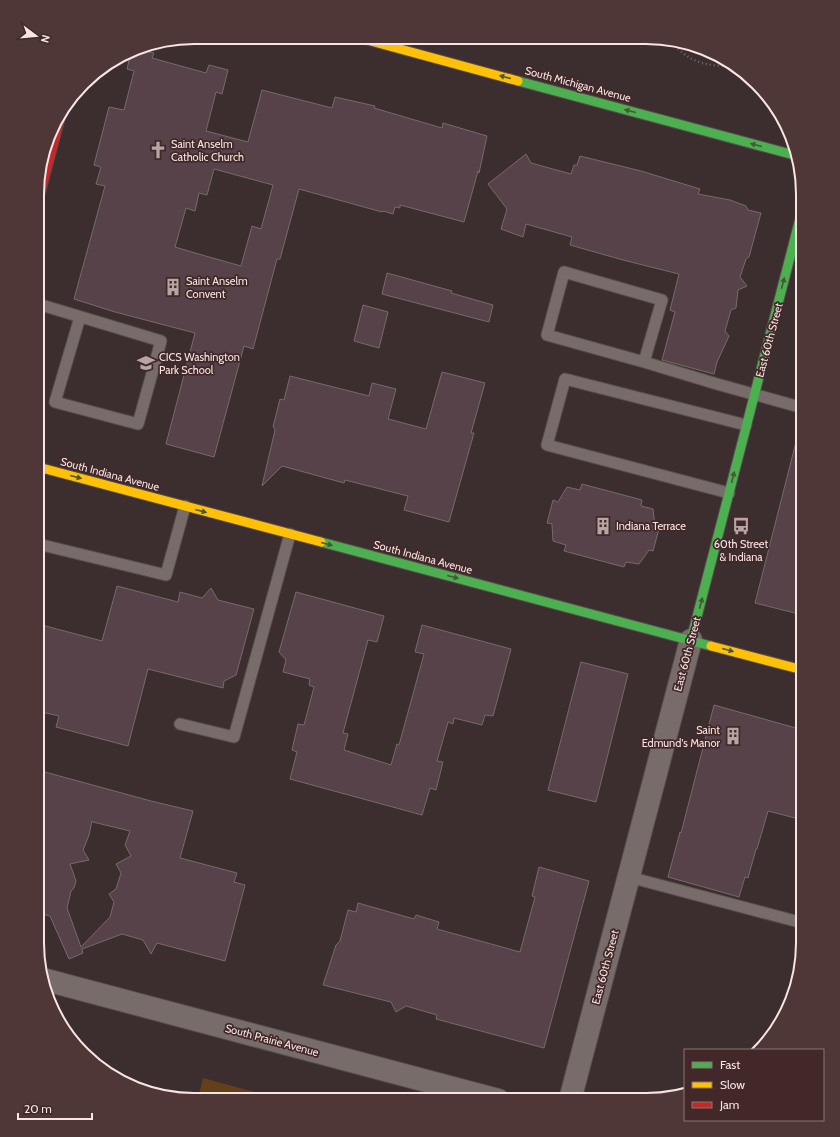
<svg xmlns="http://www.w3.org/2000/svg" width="840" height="1137" viewBox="0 0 840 1137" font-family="Cabin,sans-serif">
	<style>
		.green { fill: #64401a }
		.building { fill: #564248; stroke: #766a6c; fill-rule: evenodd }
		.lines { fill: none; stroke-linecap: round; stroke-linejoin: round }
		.lane-casing { stroke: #594c4d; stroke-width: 13 }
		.street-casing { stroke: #594c4d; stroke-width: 24 }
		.fast-casing { stroke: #594c4d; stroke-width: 11 }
		.slow-casing { stroke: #594c4d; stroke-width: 11 }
		.jam-casing { stroke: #594c4d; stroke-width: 11 }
		.path { stroke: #736968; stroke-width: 2.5; stroke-dasharray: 1 3; stroke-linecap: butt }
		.lane { stroke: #786c6b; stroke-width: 11 }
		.street { stroke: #786c6b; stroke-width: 22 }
		.fast { stroke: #4caf50; stroke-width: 9 }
		.slow { stroke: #ffc107; stroke-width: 9 }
		.jam { stroke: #c62828; stroke-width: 9 }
		.oneway { fill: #465736 }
		.labels { text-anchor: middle; stroke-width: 3.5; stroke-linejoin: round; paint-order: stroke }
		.street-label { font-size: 11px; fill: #f7e5e4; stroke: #422828 }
		.poi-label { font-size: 11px; fill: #f7e5e4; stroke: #422828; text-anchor: start }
		.rim { fill: none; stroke: #f7e5e4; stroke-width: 2 }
	</style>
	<rect width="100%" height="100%" fill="#3c2e2e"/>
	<polygon class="green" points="203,1078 280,1099 198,1099"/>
	<g class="building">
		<path d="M138 49 154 53 152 58 206 73 209 65 228 70 222 94 216 92 206 131 248 142 262 90 332 108 335 97 375 106 374 108 442 128 443 123 487 136 479 173 478 171 464 222 400 205V208L395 207 393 214 383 211 382 212 299 189 280 259H277L253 349 244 346 214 457 166 444 195 333 115 312 74 299 105 186 96 184 101 167 94 165 109 107 124 110 134 71 127 69 131 52ZM214 169 273 185 261 229 252 226 241 266 195 253 175 247 186 208 195 211 199 193 207 195Z"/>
		<polygon points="526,154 531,163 571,174 574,165 577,165 580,156 641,171 700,189 698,194 730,200 746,206 748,210 761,213 749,257 746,259 740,277 747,286 738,290 736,308 731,310 725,331 729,336 717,362 714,374 662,360 675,312 670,310 679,274 623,260 570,245 572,237 526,224 523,237 501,229 507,209 488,184"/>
		<polygon points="387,273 452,291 451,293 493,305 489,322 382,294"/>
		<polygon points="363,305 388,312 379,348 354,341"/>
		<polygon points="442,372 485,383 471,433 474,433 449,522 404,510 408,496 345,480 344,483 282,466 262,486 275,430 273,426 274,423 280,399 284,400 290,376 369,396 372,383 396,389 388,419 426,429"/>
		<polygon points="796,442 803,443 803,615 755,603"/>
		<polygon points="582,484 642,500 641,506 653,509 655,527 659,529 653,551 649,550 639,564 626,562 624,567 564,551 566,545 553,541 552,524 547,523 553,500 558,502 567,487 580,490"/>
		<polygon points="117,586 178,602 180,592 202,598 211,588 218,600 254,609 236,675 224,681 223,688 148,669 128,746 56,727 59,716 37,711 38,624 102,641"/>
		<polygon points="296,592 384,616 377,642 368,640 343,733 348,734 344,750 391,765 397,744 399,745 424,654 415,652 422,625 511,649 493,716 485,715 482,725 454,718 453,724 448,722 437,761 443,762 436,790 430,788 422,815 290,779 297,752 292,750 298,724 304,725 314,687 309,685 310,679 283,672 286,660 279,652"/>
		<polygon points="581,662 628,674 596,802 548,790"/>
		<polygon points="714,705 803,730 803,820 768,811 757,849 756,849 748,878 745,877 739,897 668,877 680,832 681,833"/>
		<path d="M45 772 151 801 193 811 180 858 237 873 234 882 245 885 225 961 157 943 151 954 143 940 122 934 82 949 83 953 69 959 50 916 37 913V802ZM92 821 93 822 130 831 125 845 131 856 116 864 121 873 116 889 109 894 114 902 110 917 81 947 67 908 71 891 74 888 76 881 70 864 89 860 83 850 89 835Z"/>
		<polygon points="539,867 589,881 544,1048 436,1019 437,1015 406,1006 396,1012 391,1002 323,985 336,945 340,941 348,910 356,912 358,903 414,919 416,915 439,922 437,929 520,952 535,897 532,896"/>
	</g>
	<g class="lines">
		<g class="lane-casing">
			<g id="lane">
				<polyline points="38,304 161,341 138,424 55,402 80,317"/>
				<polyline points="644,362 662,300 564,272 547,335 644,362 717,384 803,408"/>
				<polyline points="729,493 547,445 565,379 746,425"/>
				<polyline points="38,544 166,575 185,506"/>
				<polyline points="180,724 234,737 290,534"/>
				<polyline points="629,877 803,923"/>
			</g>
		</g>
		<g class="street-casing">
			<g id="street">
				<polyline points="46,980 498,1100"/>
				<polyline points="570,1100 691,640"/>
			</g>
		</g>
		<g class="fast-casing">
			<g id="fast">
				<polyline points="518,81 794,155"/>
				<polyline points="321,542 711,646"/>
				<polyline points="691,640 803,207"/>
			</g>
		</g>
		<g class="slow-casing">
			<g id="slow">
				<polyline points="356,37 518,81"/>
				<polyline points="38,467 321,542"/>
				<polyline points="711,646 803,670"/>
			</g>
		</g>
		<g class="jam-casing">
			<polyline id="jam" points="38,201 62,111"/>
		</g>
		<path class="path" d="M670 40C687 62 708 68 735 65"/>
		<use href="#lane" class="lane"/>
		<use href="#street" class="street"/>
		<use href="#fast" class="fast"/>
		<use href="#slow" class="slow"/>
		<use href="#jam" class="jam"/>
	</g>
	<defs><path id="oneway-solid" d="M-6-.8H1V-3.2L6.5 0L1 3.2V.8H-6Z"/></defs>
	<g class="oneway">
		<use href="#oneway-solid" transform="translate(505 77) rotate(-165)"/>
		<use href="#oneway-solid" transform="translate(630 111) rotate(-165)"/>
		<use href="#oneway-solid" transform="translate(756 145) rotate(-165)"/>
		<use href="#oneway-solid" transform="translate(783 283) rotate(-75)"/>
		<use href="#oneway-solid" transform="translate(76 477) rotate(15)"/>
		<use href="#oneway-solid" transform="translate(733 477) rotate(-76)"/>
		<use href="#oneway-solid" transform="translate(201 511) rotate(15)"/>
		<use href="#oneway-solid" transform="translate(327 544) rotate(15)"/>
		<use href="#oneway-solid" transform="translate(453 577) rotate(15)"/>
		<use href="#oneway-solid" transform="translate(701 603) rotate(-75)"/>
		<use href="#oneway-solid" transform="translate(728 650) rotate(15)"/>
	</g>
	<defs>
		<g id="church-bare" transform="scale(1.38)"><path d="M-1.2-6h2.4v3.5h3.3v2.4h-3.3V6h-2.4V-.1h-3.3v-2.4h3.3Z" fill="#b6a5a4" stroke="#422828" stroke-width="2.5" paint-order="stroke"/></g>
		<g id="building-bare" transform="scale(1.38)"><path d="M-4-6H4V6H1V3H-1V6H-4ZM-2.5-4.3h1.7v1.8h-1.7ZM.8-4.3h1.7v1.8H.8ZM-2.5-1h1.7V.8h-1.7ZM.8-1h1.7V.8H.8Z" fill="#b6a5a4" stroke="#422828" stroke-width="2.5" paint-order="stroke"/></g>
		<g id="school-bare" transform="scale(1.38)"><path d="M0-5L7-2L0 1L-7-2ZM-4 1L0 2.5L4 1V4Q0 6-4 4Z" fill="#b6a5a4" stroke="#422828" stroke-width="2.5" paint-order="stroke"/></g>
		<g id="bus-bare" transform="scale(1.38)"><path d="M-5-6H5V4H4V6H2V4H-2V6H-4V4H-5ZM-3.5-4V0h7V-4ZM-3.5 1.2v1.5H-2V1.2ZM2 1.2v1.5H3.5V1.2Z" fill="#b6a5a4" stroke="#422828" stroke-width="2.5" paint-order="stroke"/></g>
	</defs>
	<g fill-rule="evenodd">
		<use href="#church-bare" x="158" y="150"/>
		<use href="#building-bare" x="173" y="287"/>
		<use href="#school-bare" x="146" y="363"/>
		<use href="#building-bare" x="603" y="526"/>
		<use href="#bus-bare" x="741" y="526"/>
		<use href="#building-bare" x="733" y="736"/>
	</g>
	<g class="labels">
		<g class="street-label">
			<text transform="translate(578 84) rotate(15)" y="4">South Michigan Avenue</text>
			<text transform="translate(769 340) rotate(-75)" y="4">East 60th Street</text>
			<text transform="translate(110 474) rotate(15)" y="4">South Indiana Avenue</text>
			<text transform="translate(423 557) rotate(15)" y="4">South Indiana Avenue</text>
			<text transform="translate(687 654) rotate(-75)" y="4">East 60th Street</text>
			<text transform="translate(605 967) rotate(-75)" y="4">East 60th Street</text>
			<text transform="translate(272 1040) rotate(15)" y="4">South Prairie Avenue</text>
		</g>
		<g class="poi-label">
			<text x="171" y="148">Saint Anselm<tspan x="171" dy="13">Catholic Church</tspan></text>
			<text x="186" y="285">Saint Anselm<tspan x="186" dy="13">Convent</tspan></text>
			<text x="159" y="361">CICS Washington<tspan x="159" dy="13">Park School</tspan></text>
			<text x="616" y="530">Indiana Terrace</text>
			<text x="741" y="548" text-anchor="middle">60th Street<tspan x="741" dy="13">&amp; Indiana</tspan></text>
			<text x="720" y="734" text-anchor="end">Saint<tspan x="720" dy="13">Edmund's Manor</tspan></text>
		</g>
	</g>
	<path d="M0 0H840V1137H0ZM194 44H646A150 150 0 0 1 796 194V943A150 150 0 0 1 646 1093H194A150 150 0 0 1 44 943V194A150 150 0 0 1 194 44Z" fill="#503737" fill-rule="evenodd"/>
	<path class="rim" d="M194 44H646A150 150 0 0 1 796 194V943A150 150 0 0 1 646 1093H194A150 150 0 0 1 44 943V194A150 150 0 0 1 194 44Z"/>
	<rect x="684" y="1049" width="140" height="72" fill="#422828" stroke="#8a7473"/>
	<rect x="692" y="1062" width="20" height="6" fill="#4caf50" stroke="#8a7473"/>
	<text x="720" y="1069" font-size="12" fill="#f7e5e4">Fast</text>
	<rect x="692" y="1082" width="20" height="6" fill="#ffc107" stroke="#8a7473"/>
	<text x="720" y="1089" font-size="12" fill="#f7e5e4">Slow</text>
	<rect x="692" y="1102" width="20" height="6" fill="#c62828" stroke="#8a7473"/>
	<text x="720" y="1109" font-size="12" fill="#f7e5e4">Jam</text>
	<g transform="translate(36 36) rotate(106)" stroke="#422828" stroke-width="3" paint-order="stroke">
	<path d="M0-3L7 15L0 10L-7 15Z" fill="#f7e5e4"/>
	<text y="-6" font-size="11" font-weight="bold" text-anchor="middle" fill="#f7e5e4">N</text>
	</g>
	<path d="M18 1113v6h74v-6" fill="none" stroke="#f7e5e4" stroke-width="2"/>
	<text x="24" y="1113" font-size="12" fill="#f7e5e4" stroke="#422828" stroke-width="3" paint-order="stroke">20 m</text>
</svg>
